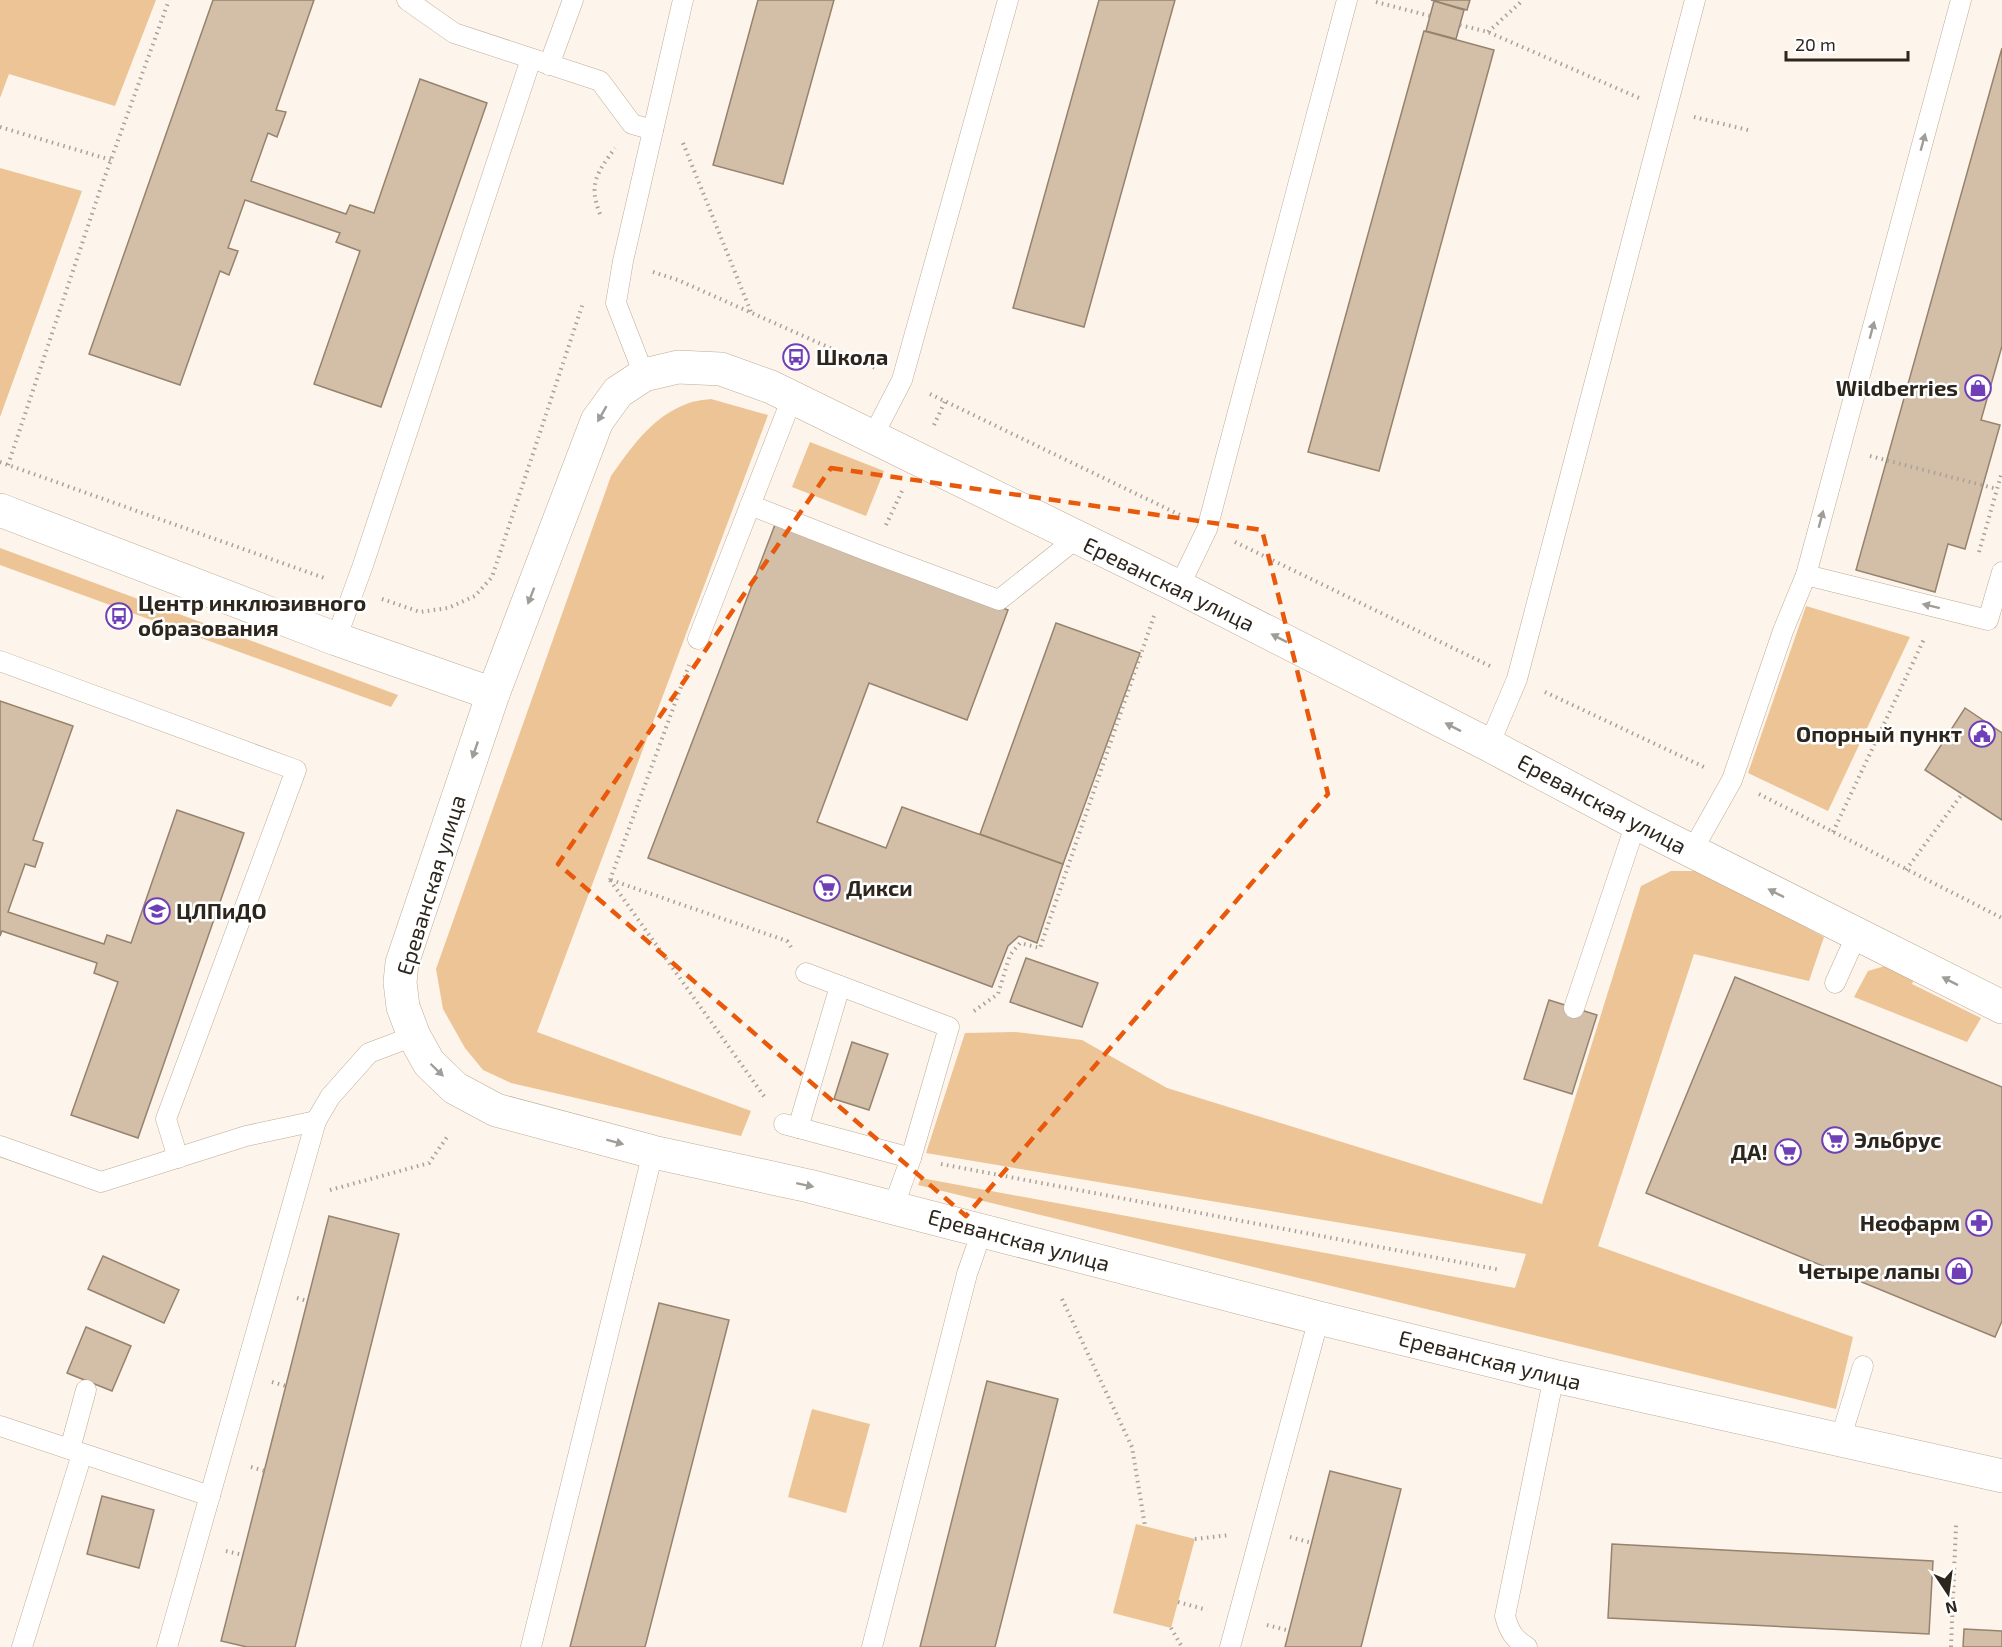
<svg xmlns="http://www.w3.org/2000/svg" width="2002" height="1647" viewBox="0 0 2002 1647" font-family="'Exo 2',sans-serif">
	<style>
		.green { fill: #edc495 }
		.building { fill: #d3bea8; stroke: #96836e; stroke-width: 1.5 }
		.lines { fill: none; stroke-linecap: round; stroke-linejoin: round }
		.lane-casing { stroke: #bfab95; stroke-width: 21 }
		.street-casing { stroke: #bfab95; stroke-width: 34 }
		.path { stroke: #aaa299; stroke-width: 4; stroke-dasharray: 1.5 4.5; stroke-linecap: butt }
		.lane { stroke: #fff; stroke-width: 20 }
		.street { stroke: #fff; stroke-width: 33 }
		.oneway { fill: #a09d99 }
		.marked { fill: none; stroke: #e8590c; stroke-width: 4.5; stroke-dasharray: 12 8; stroke-linejoin: round }
		.labels { text-anchor: middle; stroke-width: 5; stroke-linejoin: round; paint-order: stroke }
		.poi-label { font-size: 22px; font-weight: bold; fill: #2d261d; stroke: #fff; text-anchor: start }
		.street-label { font-size: 22px; fill: #2d261d; stroke: #fff }
	</style>
	<rect width="100%" height="100%" fill="#fdf4eb"/>
	<g class="green">
		<polygon points="0,0 156,0 115,106 9,74 0,98"/>
		<polygon points="0,168 82,191 0,417"/>
		<path d="M711 399 768 415 537 1032 751 1111 741 1136 511 1083 483 1070 465 1048 443 1009 436 969 611 476C631 448 650 419 684 405 692 401 702 400 711 399Z"/>
		<polygon points="810,442 884,471 866,516 792,487"/>
		<polygon points="0,548 398,695 391,707 0,565"/>
		<polygon points="1806,606 1910,637 1828,811 1748,773"/>
		<polygon points="1671,871 1701,871 1824,937 1809,981 1694,954 1598,1246 1853,1337 1836,1409 918,1185 921,1178 1515,1288 1526,1254 926,1153 965,1033 1015,1032 1082,1040 1167,1088 1542,1204 1641,886"/>
		<polygon points="1898,962 1917,971 1912,984 1981,1018 1967,1042 1854,997 1868,971"/>
		<polygon points="812,1409 870,1424 846,1513 788,1497"/>
		<polygon points="1136,1524 1195,1539 1171,1628 1113,1613"/>
	</g>
	<g class="building">
		<polygon points="213,0 314,0 276,110 286,112 277,137 268,133 251,181 346,214 350,205 374,213 420,79 487,103 381,407 314,384 360,251 336,242 340,233 245,200 228,248 238,251 229,275 220,271 180,385 89,354"/>
		<polygon points="758,0 834,0 783,184 713,165"/>
		<polygon points="1099,0 1175,0 1084,327 1013,308"/>
		<polygon points="1431,0 1470,0 1467,10"/>
		<polygon points="1434,1 1464,10 1456,39 1426,31"/>
		<polygon points="1424,31 1494,50 1379,471 1308,452"/>
		<polygon points="2002,48 2002,346 1981,420 2000,425 1965,549 1948,544 1935,592 1856,570"/>
		<polygon points="776,522 1008,610 967,720 869,683 817,822 886,848 902,807 1063,864 1037,943 1019,936 1008,946 992,987 648,858"/>
		<polygon points="1056,623 1140,653 1063,864 980,834"/>
		<polygon points="0,701 73,726 33,840 43,843 35,867 25,864 8,912 104,944 107,935 131,943 177,810 244,833 138,1138 71,1115 118,982 94,973 97,963 2,931 0,936"/>
		<polygon points="1965,708 2002,733 2002,820 1925,770"/>
		<polygon points="1026,958 1098,983 1082,1027 1010,1002"/>
		<polygon points="1735,977 2002,1087 2002,1321 1995,1337 1646,1193"/>
		<polygon points="1549,1000 1597,1015 1572,1094 1524,1079"/>
		<polygon points="852,1042 888,1054 869,1110 834,1099"/>
		<polygon points="329,1216 399,1234 295,1647 247,1647 221,1641"/>
		<polygon points="103,1256 179,1290 164,1323 88,1289"/>
		<polygon points="659,1303 729,1320 645,1647 570,1647"/>
		<polygon points="86,1327 131,1346 112,1391 67,1373"/>
		<polygon points="987,1381 1058,1399 995,1647 920,1647"/>
		<polygon points="1330,1471 1401,1489 1361,1647 1285,1647"/>
		<polygon points="102,1496 154,1510 139,1568 87,1554"/>
		<polygon points="1612,1544 1933,1561 1929,1634 1608,1618"/>
		<polygon points="1964,1629 2002,1631 2002,1647 1963,1647"/>
	</g>
	<g class="lines">
		<g class="lane-casing">
			<g id="lane">
				<polyline points="407,0 454,33 600,81 632,124 653,130"/>
				<polyline points="549,65 573,0"/>
				<polyline points="644,375 616,303 623,261 683,0"/>
				<polyline points="873,436 902,380 1008,0"/>
				<polyline points="750,505 873,553 999,600 1077,538"/>
				<polyline points="1806,575 1988,620 2002,572"/>
				<polyline points="1179,587 1207,529 1347,0"/>
				<polyline points="336,639 363,565 531,59"/>
				<polyline points="698,639 792,398"/>
				<polyline points="0,661 296,770 166,1119 178,1158"/>
				<polyline points="1489,745 1517,679 1695,0"/>
				<polyline points="1692,851 1732,780 1783,631 1806,575 1961,0"/>
				<polyline points="806,973 949,1027 911,1158 893,1208"/>
				<polyline points="1835,983 1857,934"/>
				<polyline points="1574,1008 1636,823"/>
				<polyline points="784,1124 911,1158"/>
				<polyline points="798,1128 840,986"/>
				<polyline points="0,1146 101,1182 246,1136 316,1121"/>
				<polyline points="0,1426 210,1496"/>
				<polyline points="1840,1440 1863,1366"/>
				<polyline points="70,1449 86,1390"/>
				<polyline points="22,1647 82,1454"/>
				<polyline points="167,1647 316,1121 330,1097 369,1053 414,1036"/>
				<polyline points="531,1647 653,1152"/>
				<polyline points="872,1647 967,1274 982,1231"/>
				<polyline points="1230,1647 1319,1318"/>
				<path d="M1527 1647C1514 1639 1509 1631 1505 1616L1554 1376"/>
			</g>
		</g>
		<g class="street-casing">
			<g id="street">
				<polyline points="0,510 336,639 493,694"/>
				<polyline points="2002,1007 1636,823 1489,745 1179,587 771,387 721,369 678,367 644,375 618,392 597,421 493,694 402,963 400,982 403,1007 414,1036 429,1063 455,1088 496,1110 653,1152 809,1186 1319,1318 1554,1376 2002,1476"/>
			</g>
		</g>
		<g class="path">
			<polyline points="1376,2 1430,16"/>
			<polyline points="1460,25 1488,32 1639,98"/>
			<polyline points="1488,32 1523,0"/>
			<polyline points="1694,117 1748,130"/>
			<polyline points="0,127 111,160"/>
			<polyline points="683,143 751,312"/>
			<path d="M600 214C588 184 597 173 615 148"/>
			<polyline points="653,272 678,280 875,368"/>
			<polyline points="930,394 1180,515"/>
			<polyline points="934,425 945,401"/>
			<polyline points="1870,456 1997,489"/>
			<polyline points="0,462 327,579"/>
			<polyline points="8,465 100,190 169,0"/>
			<polyline points="886,525 902,491"/>
			<polyline points="1235,542 1490,666"/>
			<polyline points="1979,552 2002,472"/>
			<polyline points="382,599 420,612 448,608 475,596 492,577 583,303"/>
			<polyline points="1545,692 1704,767"/>
			<polyline points="1759,794 2002,918"/>
			<polyline points="1833,832 1925,637"/>
			<polyline points="1906,870 1962,794"/>
			<polyline points="610,880 766,1099"/>
			<polyline points="610,880 689,665"/>
			<polyline points="611,880 787,941 791,947"/>
			<polyline points="974,1011 998,994 1010,955 1020,943 1040,948 1154,616"/>
			<polyline points="941,1164 1501,1270"/>
			<polyline points="330,1190 429,1163 447,1137"/>
			<polyline points="297,1298 307,1301"/>
			<polyline points="1062,1299 1132,1447 1145,1526"/>
			<polyline points="272,1382 286,1386"/>
			<polyline points="251,1467 265,1471"/>
			<polyline points="1290,1537 1312,1543"/>
			<polyline points="1195,1539 1230,1535"/>
			<polyline points="226,1551 243,1555"/>
			<polyline points="1178,1602 1207,1610"/>
			<polyline points="1267,1625 1290,1631"/>
			<polyline points="1171,1628 1182,1647"/>
			<polyline points="1951,1647 1956,1525"/>
		</g>
		<use href="#lane" class="lane"/>
		<use href="#street" class="street"/>
	</g>
	<defs><path id="oneway-solid" d="M-6-.8H1V-3.2L6.5 0L1 3.2V.8H-6Z" transform="scale(1.5)"/></defs>
	<g class="oneway">
		<use href="#oneway-solid" transform="translate(1923 142) rotate(-75)"/>
		<use href="#oneway-solid" transform="translate(1872 330) rotate(-75)"/>
		<use href="#oneway-solid" transform="translate(602 414) rotate(120)"/>
		<use href="#oneway-solid" transform="translate(1821 519) rotate(-75)"/>
		<use href="#oneway-solid" transform="translate(531 596) rotate(111)"/>
		<use href="#oneway-solid" transform="translate(1931 606) rotate(-166)"/>
		<use href="#oneway-solid" transform="translate(1279 638) rotate(-153)"/>
		<use href="#oneway-solid" transform="translate(1453 727) rotate(-153)"/>
		<use href="#oneway-solid" transform="translate(475 750) rotate(109)"/>
		<use href="#oneway-solid" transform="translate(1776 893) rotate(-153)"/>
		<use href="#oneway-solid" transform="translate(1950 981) rotate(-153)"/>
		<use href="#oneway-solid" transform="translate(437 1070) rotate(44)"/>
		<use href="#oneway-solid" transform="translate(615 1142) rotate(15)"/>
		<use href="#oneway-solid" transform="translate(805 1185) rotate(12)"/>
	</g>
	<path class="marked" d="M831 468 1262 530 1328 794 966 1216 558 864Z"/>
	<defs>
		<g id="bus-ring" transform="scale(1.35)"><circle r="9.5" fill="#fff" stroke="#6e3fb6" stroke-width="1.5"/><path d="M-5-6H5V4H4V6H2V4H-2V6H-4V4H-5ZM-3.5-4V0h7V-4ZM-3.5 1.2v1.5H-2V1.2ZM2 1.2v1.5H3.5V1.2Z" fill="#6e3fb6"/></g>
		<g id="shop-ring" transform="scale(1.35)"><circle r="9.5" fill="#fff" stroke="#6e3fb6" stroke-width="1.5"/><path d="M-5-2.5h2.3a2.7 3.5 0 0 1 5.4 0H5L5.5 6h-11ZM-1.5-2.5h3a1.5 2.3 0 0 0-3 0Z" fill="#6e3fb6"/></g>
		<g id="civic-ring" transform="scale(1.35)"><circle r="9.5" fill="#fff" stroke="#6e3fb6" stroke-width="1.5"/><path d="M-.6-6.5H3V-4.5H.6V-3L4-1V1h2V6H-6V1h2V-1L-.6-3ZM-1.2 2.5V6h2.4V2.5Z" fill="#6e3fb6"/></g>
		<g id="supermarket-ring" transform="scale(1.35)"><circle r="9.5" fill="#fff" stroke="#6e3fb6" stroke-width="1.5"/><path d="M-6-5.5h2.5l.6 2H6L4.5 2H-2.5L-4.4-4H-6ZM-1.5 3.2a1.3 1.3 0 1 0 .1 0ZM3 3.2a1.3 1.3 0 1 0 .1 0Z" fill="#6e3fb6"/></g>
		<g id="school-ring" transform="scale(1.35)"><circle r="9.5" fill="#fff" stroke="#6e3fb6" stroke-width="1.5"/><path d="M0-5L7-2L0 1L-7-2ZM-4 1L0 2.5L4 1V4Q0 6-4 4Z" fill="#6e3fb6"/></g>
		<g id="pharmacy-ring" transform="scale(1.35)"><circle r="9.5" fill="#fff" stroke="#6e3fb6" stroke-width="1.5"/><path d="M-2-6h4v4h4v4h-4v4h-4v-4h-4v-4h4Z" fill="#6e3fb6"/></g>
	</defs>
	<g fill-rule="evenodd">
		<use href="#bus-ring" x="796" y="357"/>
		<use href="#shop-ring" x="1978" y="388"/>
		<use href="#bus-ring" x="119" y="616"/>
		<use href="#civic-ring" x="1982" y="734"/>
		<use href="#supermarket-ring" x="827" y="888"/>
		<use href="#school-ring" x="157" y="911"/>
		<use href="#supermarket-ring" x="1835" y="1140"/>
		<use href="#supermarket-ring" x="1788" y="1152"/>
		<use href="#pharmacy-ring" x="1979" y="1223"/>
		<use href="#shop-ring" x="1959" y="1271"/>
	</g>
	<g class="labels">
		<g class="poi-label">
			<text x="816" y="365">Школа</text>
			<text x="1958" y="396" text-anchor="end">Wildberries</text>
			<text x="138" y="611">Центр инклюзивного<tspan x="138" dy="25">образования</tspan></text>
			<text x="1962" y="742" text-anchor="end">Опорный пункт</text>
			<text x="846" y="896">Дикси</text>
			<text x="176" y="919">ЦЛПиДО</text>
			<text x="1854" y="1148">Эльбрус</text>
			<text x="1768" y="1160" text-anchor="end">ДА!</text>
			<text x="1960" y="1231" text-anchor="end">Неофарм</text>
			<text x="1940" y="1279" text-anchor="end">Четыре лапы</text>
		</g>
		<g class="street-label">
			<text transform="translate(1169 584) rotate(26)" y="8">Ереванская улица</text>
			<text transform="translate(1602 804) rotate(28)" y="8">Ереванская улица</text>
			<text transform="translate(431 885) rotate(-73)" y="8">Ереванская улица</text>
			<text transform="translate(1019 1240) rotate(15)" y="8">Ереванская улица</text>
			<text transform="translate(1490 1360) rotate(14)" y="8">Ереванская улица</text>
		</g>
	</g>
	<g transform="translate(1948 1593) rotate(167)" stroke="#ffffff" stroke-width="4.5" paint-order="stroke">
	<path d="M0-4.5L10 22L0 15L-10 22Z" fill="#2d261d"/>
	<text y="-9" font-size="16" font-weight="bold" text-anchor="middle" fill="#2d261d">N</text>
	</g>
	<path d="M1786 51v9h122v-9" fill="none" stroke="#2d261d" stroke-width="3"/>
	<text x="1795" y="51" font-size="18" fill="#2d261d" stroke="#ffffff" stroke-width="4.5" paint-order="stroke">20 m</text>
</svg>
